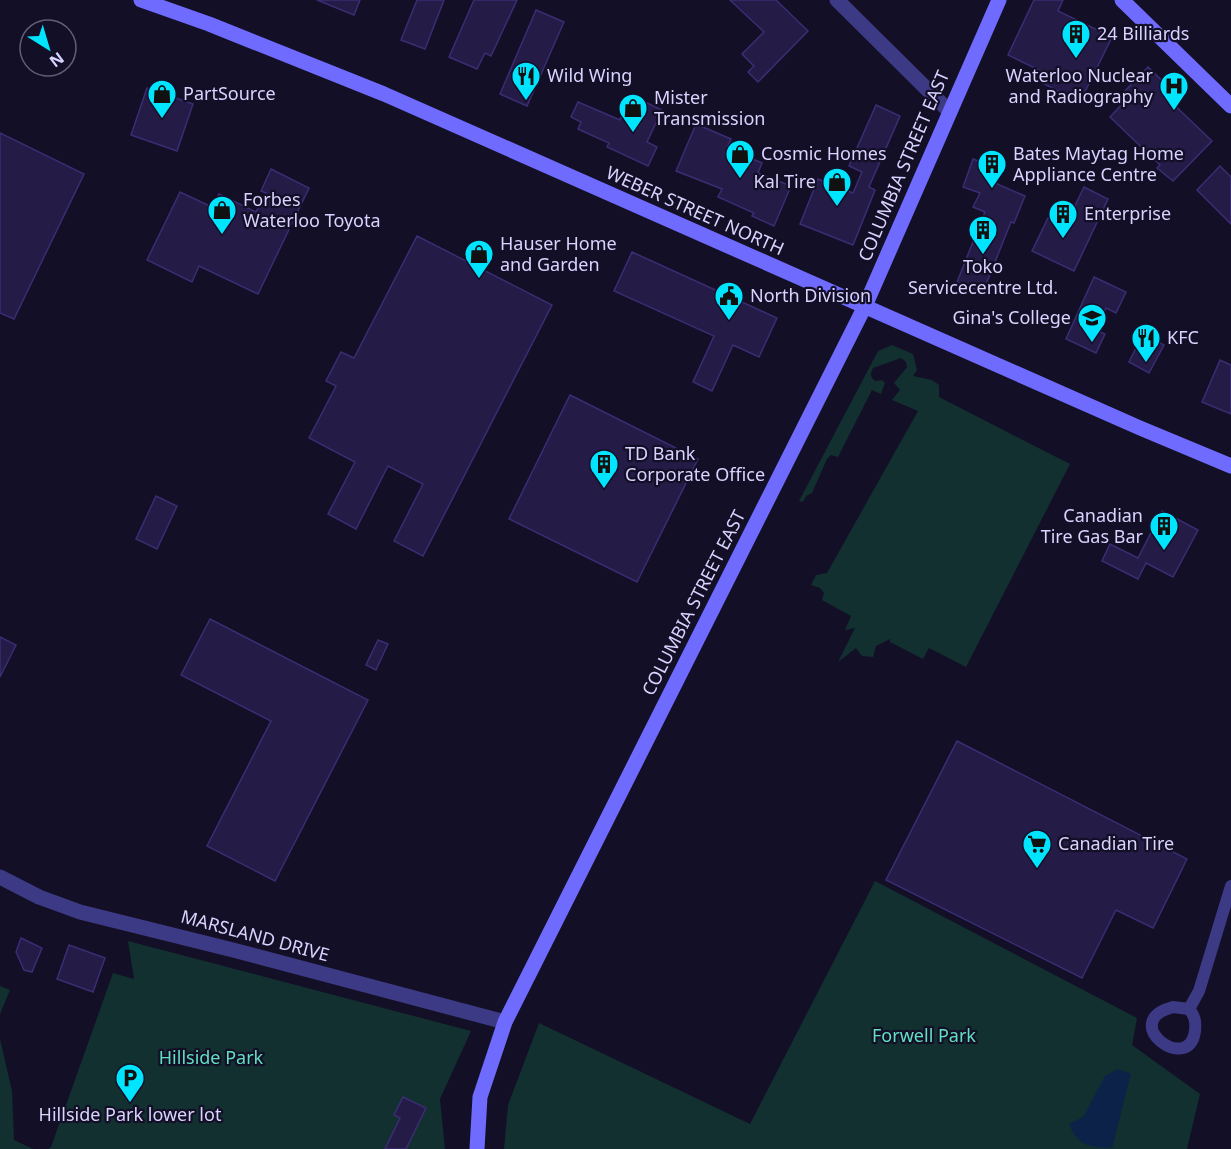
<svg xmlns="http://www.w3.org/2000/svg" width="1231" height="1149" viewBox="0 0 1231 1149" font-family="'Noto Sans',sans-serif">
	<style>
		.green { fill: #12302f }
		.water { fill: #0c2248 }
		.building { fill: #241b47; stroke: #3b2d73; stroke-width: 1.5 }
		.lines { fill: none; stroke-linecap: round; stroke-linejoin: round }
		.minor { stroke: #3d3a85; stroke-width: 12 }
		.tertiary { stroke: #3d3a85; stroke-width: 15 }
		.secondary { stroke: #6f6bff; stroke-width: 15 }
		.labels { text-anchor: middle; stroke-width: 4.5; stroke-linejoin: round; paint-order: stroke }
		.poi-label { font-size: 18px; fill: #d9d4ff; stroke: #130f26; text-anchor: start }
		.street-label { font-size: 18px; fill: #d9d4ff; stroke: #130f26 }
		.park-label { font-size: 18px; fill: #5fe0c0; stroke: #130f26 }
	</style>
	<rect width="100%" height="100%" fill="#130f26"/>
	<g class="green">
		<path d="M892 345 913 354 917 370 913 376 932 380 939 385V397L1070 464 966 667 929 648 923 659 890 642V639L876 646 873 657 862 656 856 648 838 662 855 628 845 630 851 616 822 600 824 593 820 588 811 585 816 575 827 573 918 411 892 400 900 390 894 383 907 367 906 362 901 358 873 368C870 374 870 377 875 381L882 380 885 383 881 394 872 390 838 457 831 455 827 459 812 493 806 496 803 502 799 501 878 351Z"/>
		<polygon points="875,881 1137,1018 1132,1045 1200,1094 1187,1149 504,1149 508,1105 539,1023 750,1124"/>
		<polygon points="128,941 471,1031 440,1099 445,1149 48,1149 51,1147 113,973 134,979"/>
		<polygon points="0,986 10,990 0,1014"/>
		<polygon points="0,1039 12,1091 14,1140 33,1149 0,1149"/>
	</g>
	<path class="water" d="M1118 1069 1131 1074 1112 1148C1090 1147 1078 1147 1069 1124L1083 1117 1105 1076Z"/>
	<g class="building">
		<polygon points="317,0 360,0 354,15"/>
		<polygon points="417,0 444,0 425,49 401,40"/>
		<polygon points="474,0 517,0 491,56 485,53 477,69 449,57"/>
		<polygon points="730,0 776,0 808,31 758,82 748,72 754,66 742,54 764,32"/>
		<polygon points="1034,0 1063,0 1058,11 1112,37 1080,102 1040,82 1045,73 1008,55"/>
		<polygon points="536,10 564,22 527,106 500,94"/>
		<polygon points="1148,67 1174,92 1168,99 1212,141 1173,181 1157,168 1160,165 1110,117 1128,98 1123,93"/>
		<polygon points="147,88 193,104 177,151 131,135"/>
		<polygon points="643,101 662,110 647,142 657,147 648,166 607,147 609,143 578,129 581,122 571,117 578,102 620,120 621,117 633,123"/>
		<polygon points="876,105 900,116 869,187 875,190 853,245 800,224 818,179 853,193 862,172 849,166"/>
		<polygon points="696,124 731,139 727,148 762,163 758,173 791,186 774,226 752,216 754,213 718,197 722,189 676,171"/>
		<polygon points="0,133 84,174 14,319 0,313"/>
		<polygon points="973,159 991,166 986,179 1025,196 1014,223 1011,222 983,292 957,282 985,212 973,207 980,193 963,187"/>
		<polygon points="1220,166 1231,177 1231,224 1197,190"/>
		<polygon points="271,169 309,188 258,294 199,266 192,282 147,260 180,192 212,207 219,194 256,212 266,193 261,191"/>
		<polygon points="1084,187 1108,199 1074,271 1032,251 1048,218 1065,226"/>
		<polygon points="417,236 552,305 423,556 394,541 423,484 388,466 356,529 328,514 355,462 309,438 336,386 326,381 341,352 354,358"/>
		<polygon points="632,252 777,318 759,357 733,345 712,391 693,382 714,336 614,291"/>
		<polygon points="1094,277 1126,292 1116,313 1106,308 1096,330 1105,334 1096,353 1066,339"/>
		<polygon points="1143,334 1164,345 1149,373 1129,362"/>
		<polygon points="1220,360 1231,365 1231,414 1202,402"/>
		<polygon points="570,395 698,459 637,582 509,519"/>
		<polygon points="156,496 177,506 157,549 136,539"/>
		<polygon points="1162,511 1198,530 1173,577 1146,563 1138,579 1102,561 1110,544 1138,558"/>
		<polygon points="210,619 368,700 275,881 207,846 271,721 181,675"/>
		<polygon points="0,637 16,645 0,677"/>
		<polygon points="378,640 388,644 376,670 366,665"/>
		<polygon points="957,741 1187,859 1153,928 1116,910 1082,978 886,880"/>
		<polygon points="21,938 42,948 32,972 24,970 16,952"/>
		<polygon points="69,945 105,958 93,992 57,979"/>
		<polygon points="403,1097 426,1108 406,1149 385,1149 400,1118 394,1115"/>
	</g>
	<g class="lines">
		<g class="minor">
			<path d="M1173 1007 1189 1009C1195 1016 1196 1022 1195 1031 1189 1076 1117 1022 1173 1007Z"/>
			<polyline points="1189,1009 1199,991 1231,886"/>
		</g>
		<g class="tertiary">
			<polyline points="837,0 949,111"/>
			<polyline points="0,877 39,897 80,912 233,950 505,1022"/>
		</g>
		<g class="secondary">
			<polyline points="141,0 209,24 384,94 1140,428 1231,466"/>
			<polyline points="1122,0 1231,106"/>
			<polyline points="477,1149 480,1097 505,1022 865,306 999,0"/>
		</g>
	</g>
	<defs>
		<g id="building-pin" transform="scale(1.5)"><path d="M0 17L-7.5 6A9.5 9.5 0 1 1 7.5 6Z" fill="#00e5ff" stroke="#130f26"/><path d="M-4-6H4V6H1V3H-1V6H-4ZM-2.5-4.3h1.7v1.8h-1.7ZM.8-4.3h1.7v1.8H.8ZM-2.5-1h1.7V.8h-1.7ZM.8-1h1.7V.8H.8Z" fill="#111"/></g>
		<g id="restaurant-pin" transform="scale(1.5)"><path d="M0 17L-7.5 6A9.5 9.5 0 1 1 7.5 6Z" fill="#00e5ff" stroke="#130f26"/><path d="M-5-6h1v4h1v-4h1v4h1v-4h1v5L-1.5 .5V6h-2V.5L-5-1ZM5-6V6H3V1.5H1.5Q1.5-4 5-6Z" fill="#111"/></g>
		<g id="hospital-pin" transform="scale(1.5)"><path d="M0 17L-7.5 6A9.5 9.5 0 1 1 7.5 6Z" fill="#00e5ff" stroke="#130f26"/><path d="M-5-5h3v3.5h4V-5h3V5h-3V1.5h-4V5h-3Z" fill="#111"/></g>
		<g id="shop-pin" transform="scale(1.5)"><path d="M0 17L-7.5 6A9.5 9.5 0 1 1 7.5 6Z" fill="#00e5ff" stroke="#130f26"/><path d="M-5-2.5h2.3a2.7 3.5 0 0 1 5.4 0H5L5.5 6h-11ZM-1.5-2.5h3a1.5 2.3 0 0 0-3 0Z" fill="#111"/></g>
		<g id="civic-pin" transform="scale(1.5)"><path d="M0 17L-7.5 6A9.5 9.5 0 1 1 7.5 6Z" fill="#00e5ff" stroke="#130f26"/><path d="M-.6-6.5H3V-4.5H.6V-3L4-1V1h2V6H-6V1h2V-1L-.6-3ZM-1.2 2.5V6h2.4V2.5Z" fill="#111"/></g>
		<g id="university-pin" transform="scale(1.5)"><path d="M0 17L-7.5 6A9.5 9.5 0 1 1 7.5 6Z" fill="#00e5ff" stroke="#130f26"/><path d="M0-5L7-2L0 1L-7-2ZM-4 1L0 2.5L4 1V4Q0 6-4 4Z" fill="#111"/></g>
		<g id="supermarket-pin" transform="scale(1.5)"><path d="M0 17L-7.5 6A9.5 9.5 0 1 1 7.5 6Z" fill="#00e5ff" stroke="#130f26"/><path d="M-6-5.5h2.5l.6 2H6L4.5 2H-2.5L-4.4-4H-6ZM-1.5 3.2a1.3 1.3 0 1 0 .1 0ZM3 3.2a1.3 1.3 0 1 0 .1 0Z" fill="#111"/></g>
		<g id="parking-pin" transform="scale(1.5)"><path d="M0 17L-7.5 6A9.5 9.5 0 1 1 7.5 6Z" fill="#00e5ff" stroke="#130f26"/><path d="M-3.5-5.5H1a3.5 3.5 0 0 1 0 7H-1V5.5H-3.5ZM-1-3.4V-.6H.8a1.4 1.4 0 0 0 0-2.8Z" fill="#111"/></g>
	</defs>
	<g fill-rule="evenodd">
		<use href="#building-pin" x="1076" y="34"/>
		<use href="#restaurant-pin" x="526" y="76"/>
		<use href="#hospital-pin" x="1174" y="86"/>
		<use href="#shop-pin" x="162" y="94"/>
		<use href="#shop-pin" x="633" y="108"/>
		<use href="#shop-pin" x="740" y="154"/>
		<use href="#building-pin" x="992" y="164"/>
		<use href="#shop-pin" x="837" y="182"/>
		<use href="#shop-pin" x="222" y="210"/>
		<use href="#building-pin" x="1063" y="214"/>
		<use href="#building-pin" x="983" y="230"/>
		<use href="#shop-pin" x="479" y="254"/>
		<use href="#civic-pin" x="729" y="296"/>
		<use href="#university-pin" x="1092" y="318"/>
		<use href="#restaurant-pin" x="1146" y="338"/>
		<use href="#building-pin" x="604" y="464"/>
		<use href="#building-pin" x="1164" y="526"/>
		<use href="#supermarket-pin" x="1037" y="844"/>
		<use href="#parking-pin" x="130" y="1078"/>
	</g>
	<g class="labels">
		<g class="poi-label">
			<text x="1097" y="40">24 Billiards</text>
			<text x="547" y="82">Wild Wing</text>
			<text x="1153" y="82" text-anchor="end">Waterloo Nuclear<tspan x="1153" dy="21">and Radiography</tspan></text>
			<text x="183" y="100">PartSource</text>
			<text x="654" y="104">Mister<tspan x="654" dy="21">Transmission</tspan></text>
			<text x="761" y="160">Cosmic Homes</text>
			<text x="1013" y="160">Bates Maytag Home<tspan x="1013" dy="21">Appliance Centre</tspan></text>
			<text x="816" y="188" text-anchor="end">Kal Tire</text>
			<text x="243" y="206">Forbes<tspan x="243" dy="21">Waterloo Toyota</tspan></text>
			<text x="1084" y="220">Enterprise</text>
			<text x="500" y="250">Hauser Home<tspan x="500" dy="21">and Garden</tspan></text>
			<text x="983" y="273" text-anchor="middle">Toko<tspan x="983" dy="21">Servicecentre Ltd.</tspan></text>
			<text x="750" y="302">North Division</text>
			<text x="1071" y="324" text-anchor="end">Gina's College</text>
			<text x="1167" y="344">KFC</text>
			<text x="625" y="460">TD Bank<tspan x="625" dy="21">Corporate Office</tspan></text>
			<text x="1143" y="522" text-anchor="end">Canadian<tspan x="1143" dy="21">Tire Gas Bar</tspan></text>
			<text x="1058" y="850">Canadian Tire</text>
			<text x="130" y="1121" text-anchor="middle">Hillside Park lower lot</text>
		</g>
		<g class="street-label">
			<text transform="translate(904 166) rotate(-67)" y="6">COLUMBIA STREET EAST</text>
			<text transform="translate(695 211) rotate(24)" y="6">WEBER STREET NORTH</text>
			<text transform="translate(694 603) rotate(-63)" y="6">COLUMBIA STREET EAST</text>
			<text transform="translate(255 936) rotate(15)" y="6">MARSLAND DRIVE</text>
		</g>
		<g class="park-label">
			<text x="924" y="1042">Forwell Park</text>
			<text x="211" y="1064">Hillside Park</text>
		</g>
	</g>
	<g transform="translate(48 48) rotate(143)"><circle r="28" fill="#130f26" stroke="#625e7d" stroke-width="1.5"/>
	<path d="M0-4.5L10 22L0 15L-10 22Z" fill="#00e5ff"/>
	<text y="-9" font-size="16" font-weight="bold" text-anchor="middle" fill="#d9d4ff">N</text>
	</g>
</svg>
